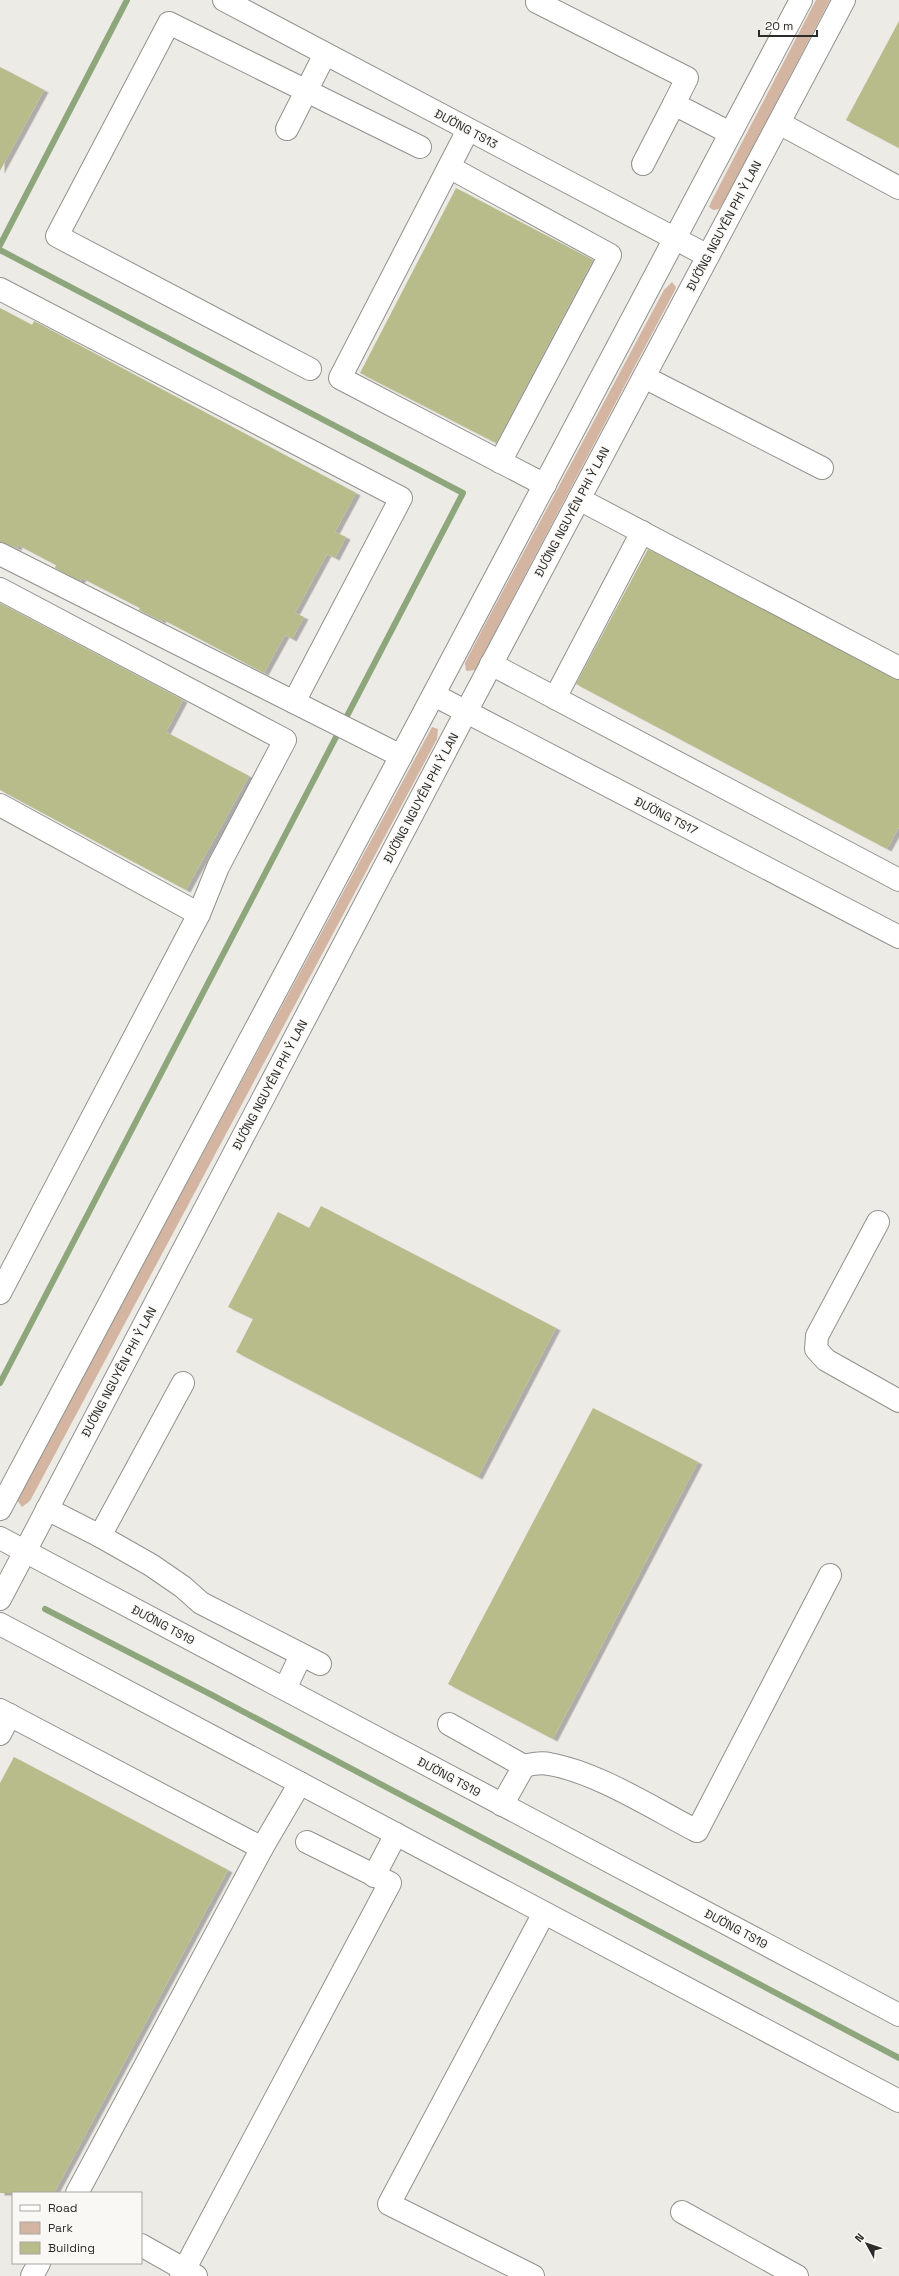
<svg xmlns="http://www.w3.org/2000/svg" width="899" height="2276" viewBox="0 0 899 2276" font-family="'Space Grotesk',sans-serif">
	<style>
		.green { fill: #d4b5a1 }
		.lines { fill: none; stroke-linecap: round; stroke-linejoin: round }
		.stream { stroke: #8ea67b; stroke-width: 6 }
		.building { fill: #b8bc8b; filter: url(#shadow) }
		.minor-casing { stroke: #92918d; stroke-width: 24 }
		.major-casing { stroke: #92918d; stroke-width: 24 }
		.minor { stroke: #fff; stroke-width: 22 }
		.major { stroke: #fff; stroke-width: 22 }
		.labels { text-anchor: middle; stroke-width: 3; stroke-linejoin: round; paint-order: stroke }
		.street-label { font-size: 12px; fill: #2c2b29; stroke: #f9f8f4 }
	</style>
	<defs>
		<filter id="shadow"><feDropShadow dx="4.5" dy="2.5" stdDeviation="0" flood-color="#0004"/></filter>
	</defs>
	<rect width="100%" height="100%" fill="#ecebe6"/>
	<g class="green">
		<polygon points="816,0 830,0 723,203 719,209 713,210 709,207 711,202"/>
		<polygon points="672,282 676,287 675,290 475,670 466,671 465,663 482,630 664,290"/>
		<polygon points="432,727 438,729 437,739 30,1501 22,1507 17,1500 19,1495"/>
	</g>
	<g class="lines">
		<g class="stream">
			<polyline points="0,245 127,0"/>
			<polyline points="0,250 463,493 0,1383"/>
			<polyline points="45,1609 210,1694 899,2058"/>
		</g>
	</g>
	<g class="building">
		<polygon points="899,21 899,148 846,120"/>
		<polygon points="0,67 44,90 0,171"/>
		<polygon points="456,188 593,260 496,443 360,373"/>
		<polygon points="0,308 32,325 34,321 356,493 335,532 346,537 335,558 327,554 295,613 304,617 292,639 285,635 264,673 162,619 161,621 139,610 140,608 82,578 80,581 55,568 56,565 18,545 17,548 0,542"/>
		<polygon points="648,549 899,680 899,827 887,849 576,684"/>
		<polygon points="0,603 183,700 166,732 249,776 186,890 0,790"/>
		<polygon points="321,1206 556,1328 478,1477 236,1352 253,1319 228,1307 278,1212 309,1228"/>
		<polygon points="593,1408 698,1462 553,1739 448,1684"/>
		<polygon points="14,1757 228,1870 54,2193 0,2193 0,1783"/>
	</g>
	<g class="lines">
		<g class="minor-casing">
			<g id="minor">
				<polyline points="224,0 708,256"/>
				<polyline points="537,2 687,78 674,104"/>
				<polyline points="779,123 899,188"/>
				<polyline points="287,129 325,54"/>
				<polyline points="468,130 340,378 545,485"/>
				<polyline points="643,164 674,104 730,133"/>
				<polyline points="449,167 610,255 500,462"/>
				<polyline points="0,289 401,498 294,702"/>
				<polyline points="310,369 57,236 169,23 420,147"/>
				<polyline points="644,377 822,468"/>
				<polyline points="579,499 899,668"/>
				<polyline points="0,554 401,756"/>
				<polyline points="0,589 285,740 218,867 199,914 0,1293"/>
				<polyline points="491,664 899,880"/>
				<polyline points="434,695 899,937"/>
				<polyline points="555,698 642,532"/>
				<polyline points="0,805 199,914"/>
				<polyline points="878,1222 817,1336 816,1349 826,1360 899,1401"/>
				<polyline points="47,1509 100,1536 183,1383"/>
				<polyline points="100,1536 151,1565 183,1587 201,1603 320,1664"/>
				<polyline points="0,1538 899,2015"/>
				<polyline points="0,1624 899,2101"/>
				<polyline points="285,1689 301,1655"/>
				<polyline points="0,1710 262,1848 77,2193"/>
				<polyline points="449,1724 524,1766 502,1805"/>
				<polyline points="0,1734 10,1715"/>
				<path d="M524 1766C532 1764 541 1762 549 1764 597 1772 654 1809 697 1831L830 1575"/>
				<polyline points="262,1848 300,1783"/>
				<polyline points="374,1876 396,1834"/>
				<polyline points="682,2212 797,2276"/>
				<polyline points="141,2245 196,2276"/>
				<polyline points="32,2276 39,2263"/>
				<polyline points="181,2276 390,1883 307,1842"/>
				<polyline points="533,2276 389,2204 544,1913"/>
			</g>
		</g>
		<g class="major-casing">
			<g id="major">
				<polyline points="0,1509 401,756 801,0"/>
				<polyline points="0,1599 466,712 844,0"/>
			</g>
		</g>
		<use href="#minor" class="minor"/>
		<use href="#major" class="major"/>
	</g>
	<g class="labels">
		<g class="street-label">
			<text transform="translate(466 129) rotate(28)" y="4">ĐƯỜNG TS13</text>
			<text transform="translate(724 226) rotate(-62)" y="4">ĐƯỜNG NGUYÊN PHI Ỷ LAN</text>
			<text transform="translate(572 512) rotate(-62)" y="4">ĐƯỜNG NGUYÊN PHI Ỷ LAN</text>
			<text transform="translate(421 798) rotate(-62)" y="4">ĐƯỜNG NGUYÊN PHI Ỷ LAN</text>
			<text transform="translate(666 816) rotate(27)" y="4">ĐƯỜNG TS17</text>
			<text transform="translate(270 1085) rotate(-62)" y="4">ĐƯỜNG NGUYÊN PHI Ỷ LAN</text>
			<text transform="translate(119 1372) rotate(-62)" y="4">ĐƯỜNG NGUYÊN PHI Ỷ LAN</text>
			<text transform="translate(163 1625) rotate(28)" y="4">ĐƯỜNG TS19</text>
			<text transform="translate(449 1777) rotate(28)" y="4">ĐƯỜNG TS19</text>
			<text transform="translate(736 1929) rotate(28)" y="4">ĐƯỜNG TS19</text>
		</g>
	</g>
	<rect x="12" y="2192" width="130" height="72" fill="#f9f8f4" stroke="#a7a6a3"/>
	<rect x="20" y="2205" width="20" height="6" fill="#ffffff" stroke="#a7a6a3"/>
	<text x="48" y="2212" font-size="12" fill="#2c2b29">Road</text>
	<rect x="20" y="2222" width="20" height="12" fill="#d4b5a1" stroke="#a7a6a3"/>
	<text x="48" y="2232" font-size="12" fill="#2c2b29">Park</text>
	<rect x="20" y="2242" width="20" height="12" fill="#b8bc8b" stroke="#a7a6a3"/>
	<text x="48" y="2252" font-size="12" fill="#2c2b29">Building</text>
	<g transform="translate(867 2244) rotate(310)" stroke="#f9f8f4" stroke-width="3" paint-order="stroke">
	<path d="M0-3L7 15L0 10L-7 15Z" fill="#2c2b29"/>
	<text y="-6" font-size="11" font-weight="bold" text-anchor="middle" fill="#2c2b29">N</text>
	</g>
	<path d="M759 30v6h58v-6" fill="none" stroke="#2c2b29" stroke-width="2"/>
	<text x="765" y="30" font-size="12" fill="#2c2b29" stroke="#f9f8f4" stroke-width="3" paint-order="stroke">20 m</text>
</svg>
